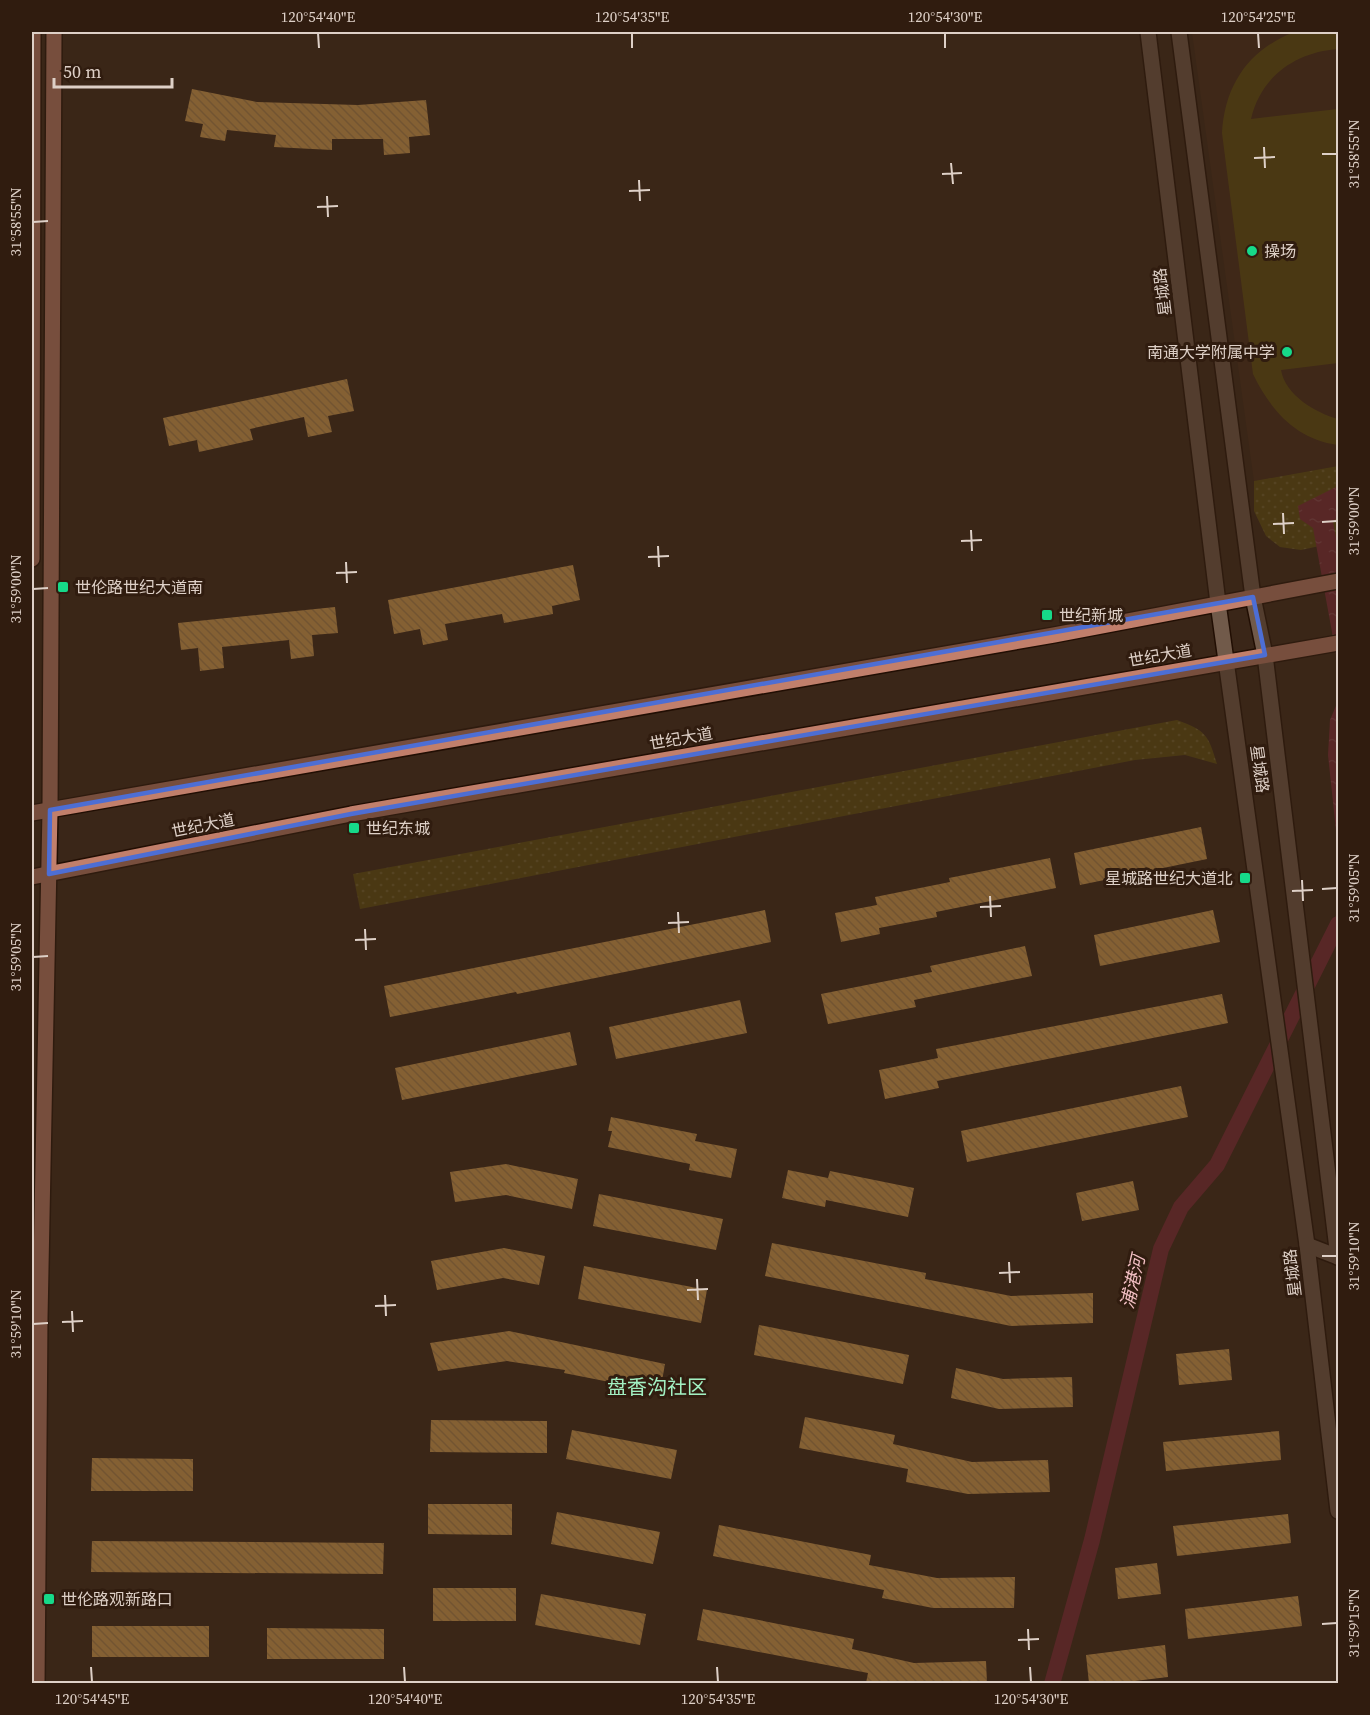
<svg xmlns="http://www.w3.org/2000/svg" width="1370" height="1715" viewBox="0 0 1370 1715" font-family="'Source Serif 4','Noto Sans SC',serif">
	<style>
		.built { fill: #462b19 }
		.green { fill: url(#green-dots) }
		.pitch { fill: #5e4f0f }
		.water { fill: url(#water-ripples) }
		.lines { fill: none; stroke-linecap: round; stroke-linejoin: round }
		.canal { stroke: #7d2838; stroke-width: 16 }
		.building { fill: url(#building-back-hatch) }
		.minor-casing { stroke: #210e03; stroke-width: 18 }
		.major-casing { stroke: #210e03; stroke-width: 18 }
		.minor { stroke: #715a4a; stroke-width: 15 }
		.major { stroke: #c17f6b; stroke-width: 15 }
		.marked { fill: none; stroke: #4d6ed4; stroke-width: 4.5; stroke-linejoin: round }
		.ticks { fill: none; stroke: #ded0c7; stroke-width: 2 }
		.poi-dot { fill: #16d989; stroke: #301c0f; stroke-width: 2 }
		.labels { text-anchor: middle; stroke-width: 6; stroke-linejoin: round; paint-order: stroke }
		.poi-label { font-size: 16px; fill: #ded0c7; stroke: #301c0f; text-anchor: start }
		.street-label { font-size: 16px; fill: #ded0c7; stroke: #301c0f }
		.water-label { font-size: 18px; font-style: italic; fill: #f2bfc3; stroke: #301c0f }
		.quarter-label { font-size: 20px; fill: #a2f0c2; stroke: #301c0f }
		.neatline { fill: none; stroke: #ded0c7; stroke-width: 2 }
		.ticks-label { font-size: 15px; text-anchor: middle; fill: #ded0c7 }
	</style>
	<defs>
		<pattern id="green-dots" width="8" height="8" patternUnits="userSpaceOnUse" patternTransform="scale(1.5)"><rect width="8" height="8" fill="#5e4f0f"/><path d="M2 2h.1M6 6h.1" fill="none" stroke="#756730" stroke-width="1.8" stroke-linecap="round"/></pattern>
		<pattern id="water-ripples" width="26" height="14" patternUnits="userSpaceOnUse" patternTransform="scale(1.5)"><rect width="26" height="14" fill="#7d2838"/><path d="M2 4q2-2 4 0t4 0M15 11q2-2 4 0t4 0" fill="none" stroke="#8f4653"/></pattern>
		<pattern id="building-back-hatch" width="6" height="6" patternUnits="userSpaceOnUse" patternTransform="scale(1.5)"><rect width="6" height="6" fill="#dea756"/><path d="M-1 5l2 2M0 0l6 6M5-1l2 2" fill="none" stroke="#b78d50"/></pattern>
	</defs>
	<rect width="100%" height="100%" fill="#3a2618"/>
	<polygon class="built" points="1192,32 1338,32 1338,466 1254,481"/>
	<g class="green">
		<polygon points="1338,466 1338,542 1301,550 1280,547 1266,536 1254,511 1254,481"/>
		<path d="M1177 720C1206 731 1208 734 1217 764L1185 755 1135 760 360 909 353 874Z"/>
	</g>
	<path class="pitch" d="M1294 32H1338V49C1296 52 1261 76 1251 119L1338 109V363L1281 370C1285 395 1316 413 1338 419V445C1296 439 1271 411 1253 374L1222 133C1225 84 1249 50 1294 32Z"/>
	<g class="water">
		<polygon points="1338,486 1338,516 1333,522 1338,548 1338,665 1313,528 1300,519 1298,506"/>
		<polygon points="1338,701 1338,849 1328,755 1330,720"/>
	</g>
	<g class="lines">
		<polyline class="canal" points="1052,1684 1092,1540 1161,1249 1181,1207 1217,1165 1338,924"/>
	</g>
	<g class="building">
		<polygon points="192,89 257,102 358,105 426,100 430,135 409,137 410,153 384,155 383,139 332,139 332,150 274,147 276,135 227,130 225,141 200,137 203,124 185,121"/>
		<polygon points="347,379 354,411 328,416 332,432 308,437 304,417 250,429 253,440 199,452 197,440 169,446 163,418"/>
		<polygon points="573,565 580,600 552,606 553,614 504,623 502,614 445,624 448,640 423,645 420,629 394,634 388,600"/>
		<polygon points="335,607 338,633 312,635 314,656 291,659 289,640 222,647 224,668 200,671 198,648 181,650 178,623"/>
		<polygon points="1201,827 1207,859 1080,885 1074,853"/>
		<polygon points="1050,858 1056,888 936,912 937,917 879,928 880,934 841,942 835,913 877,905 875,897 950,882 949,878"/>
		<polygon points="765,910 771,942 517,994 516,992 390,1017 384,986"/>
		<polygon points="1213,910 1220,942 1100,966 1094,935"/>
		<polygon points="1025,946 1032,976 914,1000 916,1007 828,1024 821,994 932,972 930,966"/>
		<polygon points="1222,994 1228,1023 937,1081 939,1088 885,1099 879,1070 938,1058 936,1049"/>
		<polygon points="740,1000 747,1033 616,1059 609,1027"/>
		<polygon points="570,1032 577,1065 402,1100 395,1068"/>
		<polygon points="1181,1086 1188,1117 967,1162 961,1131"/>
		<polygon points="611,1117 697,1134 695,1141 737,1149 731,1178 689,1170 690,1164 608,1147 612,1131 608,1131"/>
		<polygon points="506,1164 578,1179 572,1209 506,1195 455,1202 450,1172"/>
		<polygon points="788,1170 828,1178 830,1171 914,1188 908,1217 826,1200 825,1207 782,1198"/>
		<polygon points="1133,1181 1139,1210 1082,1221 1076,1193"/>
		<polygon points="599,1194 723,1219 716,1250 593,1226"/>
		<polygon points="772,1243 926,1273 925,1279 1011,1296 1093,1293 1093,1323 1011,1326 765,1276"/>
		<polygon points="504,1248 545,1256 539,1285 503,1278 437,1290 431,1261"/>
		<polygon points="584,1266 707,1290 701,1323 578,1299"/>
		<polygon points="759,1325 909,1355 903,1384 754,1355"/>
		<polygon points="509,1331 665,1364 660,1392 564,1373 565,1370 507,1361 438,1371 430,1343"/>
		<polygon points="1229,1349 1232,1380 1179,1385 1176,1354"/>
		<polygon points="956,1368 1003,1379 1072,1377 1073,1407 999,1409 951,1398"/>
		<polygon points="805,1417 895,1435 893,1444 972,1462 1048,1460 1050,1492 968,1494 906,1482 908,1469 799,1448"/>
		<polygon points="431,1420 547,1421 547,1453 430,1452"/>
		<polygon points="572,1430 677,1450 671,1479 566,1459"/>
		<polygon points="1279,1431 1281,1460 1166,1471 1163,1442"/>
		<polygon points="92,1458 193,1459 193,1491 91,1491"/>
		<polygon points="428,1504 512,1504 512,1535 428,1534"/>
		<polygon points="557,1512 660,1532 653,1564 551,1544"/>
		<polygon points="1288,1514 1291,1543 1177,1556 1173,1526"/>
		<polygon points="719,1525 871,1555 869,1565 937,1578 1015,1577 1014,1608 933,1608 882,1598 884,1590 713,1556"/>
		<polygon points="92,1541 384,1543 383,1574 91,1572"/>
		<polygon points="1157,1563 1161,1594 1118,1599 1115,1568"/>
		<rect x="433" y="1588" width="83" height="33"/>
		<polygon points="541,1594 646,1614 640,1645 535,1625"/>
		<polygon points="1298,1596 1302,1626 1188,1639 1185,1609"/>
		<polygon points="703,1609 854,1639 852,1649 914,1663 986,1661 987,1683 866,1683 868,1673 697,1640"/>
		<rect x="92" y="1626" width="117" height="31"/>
		<polygon points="267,1628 384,1629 384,1659 267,1659"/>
		<polygon points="1165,1645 1168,1677 1118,1683 1089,1683 1086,1655"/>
	</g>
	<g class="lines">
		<g class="minor-casing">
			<g id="minor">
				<polyline points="1148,32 1218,603 1307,1245 1338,1511"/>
				<polyline points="1179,32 1253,597 1265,655 1338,1257"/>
				<polyline points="1307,1245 1338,1257"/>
			</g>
		</g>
		<g class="major-casing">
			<g id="major">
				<polyline points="32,559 33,32"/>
				<polyline points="32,813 1054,635 1338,581"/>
				<polyline points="32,877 351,814 1338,643"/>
				<polyline points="37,1684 40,1318 50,810 54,32"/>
			</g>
		</g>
		<use href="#minor" class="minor"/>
		<use href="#major" class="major"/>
	</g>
	<path d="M0 0H1370V1715H0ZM1253 597 1265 655 351 814 49 874 50 810Z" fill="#3a2618" fill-opacity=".55" fill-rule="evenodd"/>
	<path class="marked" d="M1253 597 1265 655 351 814 49 874 50 810Z"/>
	<path class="ticks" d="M318 33 319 48M632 33V48M945 33V48M1258 33 1259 48M1264 147 1265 168M1322 154H1337M1254 158 1275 157M951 163 953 184M942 174 962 173M639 180 640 201M629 191 650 190M327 196 328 217M317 207 338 206M33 222 48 221M1283 513 1284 534M1322 522 1337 521M1273 524 1294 523M971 530 972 551M961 541 982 540M658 546 659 567M648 557 669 556M346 562 347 583M336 573 357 572M33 589 48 588M1302 880 1303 901M1322 889 1337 888M1292 891 1313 890M990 896 991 917M980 907 1001 906M678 912 679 933M668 923 689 922M365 929 366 950M355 940 376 939M33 957 48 956M1322 1256H1337M1009 1262 1010 1283M999 1273 1020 1272M697 1279 698 1300M687 1290 708 1289M385 1295 386 1316M375 1306 396 1305M72 1311 73 1332M62 1322 83 1321M33 1324 48 1323M1322 1624 1337 1623M1028 1629 1029 1650M1018 1640 1039 1639M91 1667 92 1682M404 1667 405 1682M717 1667 718 1682M1030 1667 1031 1682"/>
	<g class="poi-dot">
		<circle cx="1252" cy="251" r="6"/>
		<circle cx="1287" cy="352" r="6"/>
		<rect x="57" y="581" width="12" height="12" rx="3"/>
		<rect x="1041" y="609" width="12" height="12" rx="3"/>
		<rect x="348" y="822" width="12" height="12" rx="3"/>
		<rect x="1239" y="872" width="12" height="12" rx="3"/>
		<rect x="43" y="1593" width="12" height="12" rx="3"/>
	</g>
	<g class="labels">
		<g class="poi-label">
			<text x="1264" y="257">操场</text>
			<text x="1275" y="358" text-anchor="end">南通大学附属中学</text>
			<text x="75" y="593">世伦路世纪大道南</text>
			<text x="1059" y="621">世纪新城</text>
			<text x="366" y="834">世纪东城</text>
			<text x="1233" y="884" text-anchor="end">星城路世纪大道北</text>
			<text x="61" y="1605">世伦路观新路口</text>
		</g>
		<g class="street-label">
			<text transform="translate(1162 292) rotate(-97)" y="6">星城路</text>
			<text transform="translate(1160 655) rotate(-10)" y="6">世纪大道</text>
			<text transform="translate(681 738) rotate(-10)" y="6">世纪大道</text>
			<text transform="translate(1260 769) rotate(82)" y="6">星城路</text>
			<text transform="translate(203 825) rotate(-11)" y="6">世纪大道</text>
			<text transform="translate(1292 1273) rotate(-97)" y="6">星城路</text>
		</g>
		<g class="water-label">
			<text transform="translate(1133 1282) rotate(-77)" y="6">浦港河</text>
		</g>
		<g class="quarter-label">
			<text x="657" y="1394">盘香沟社区</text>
		</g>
	</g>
	<rect width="1370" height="1715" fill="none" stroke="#301c0f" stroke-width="66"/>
	<path d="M54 78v9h118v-9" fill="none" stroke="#ded0c7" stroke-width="3"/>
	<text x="63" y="78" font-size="18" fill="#ded0c7" stroke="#301c0f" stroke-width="4.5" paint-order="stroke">50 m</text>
	<rect x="33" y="33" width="1304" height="1649" class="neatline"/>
	<g class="ticks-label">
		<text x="318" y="22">120°54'40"E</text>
		<text x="632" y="22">120°54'35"E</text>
		<text x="945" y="22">120°54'30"E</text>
		<text x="1258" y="22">120°54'25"E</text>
		<text transform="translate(1354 154) rotate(-90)" y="5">31°58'55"N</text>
		<text transform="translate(16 222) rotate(-90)" y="5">31°58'55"N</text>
		<text transform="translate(1354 521) rotate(-90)" y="5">31°59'00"N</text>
		<text transform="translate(16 589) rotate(-90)" y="5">31°59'00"N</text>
		<text transform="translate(1354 888) rotate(-90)" y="5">31°59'05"N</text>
		<text transform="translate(16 957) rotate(-90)" y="5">31°59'05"N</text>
		<text transform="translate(1354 1256) rotate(-90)" y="5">31°59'10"N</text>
		<text transform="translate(16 1324) rotate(-90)" y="5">31°59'10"N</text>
		<text transform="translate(1354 1623) rotate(-90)" y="5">31°59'15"N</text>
		<text x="92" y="1704">120°54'45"E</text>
		<text x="405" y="1704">120°54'40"E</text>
		<text x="718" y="1704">120°54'35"E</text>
		<text x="1031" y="1704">120°54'30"E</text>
	</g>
</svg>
